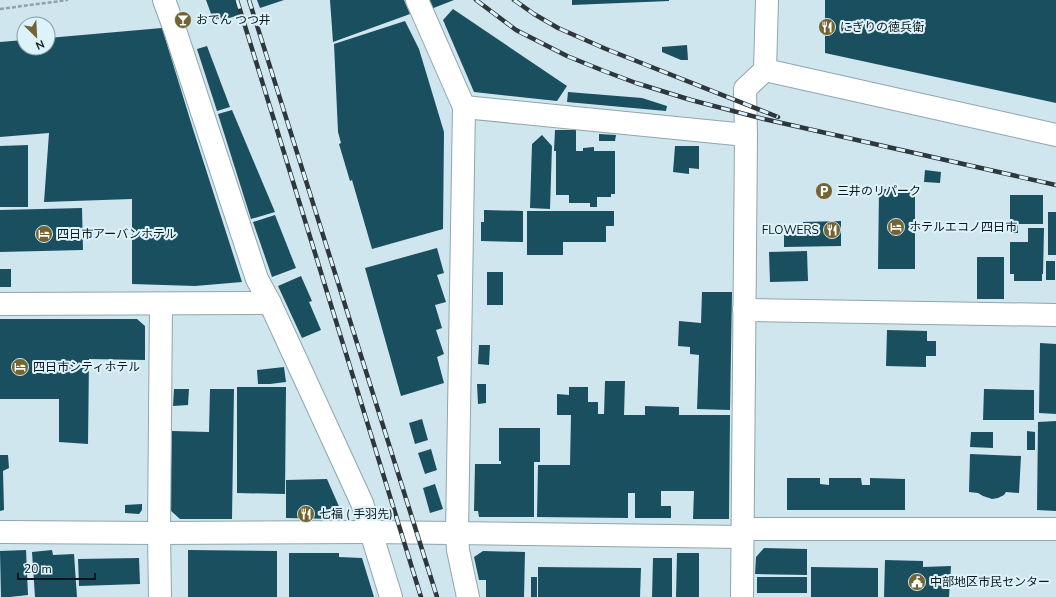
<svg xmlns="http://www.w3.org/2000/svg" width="1056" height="597" viewBox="0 0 1056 597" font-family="'Nunito Sans','Noto Sans JP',sans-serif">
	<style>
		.building { fill: #1a4f5f }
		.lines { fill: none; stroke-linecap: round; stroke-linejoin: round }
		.street-casing { stroke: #90a5ad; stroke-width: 24 }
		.path { stroke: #90a1a7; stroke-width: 2.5; stroke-dasharray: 4 2; stroke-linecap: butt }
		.street { stroke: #fff; stroke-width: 22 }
		.rail-casing { stroke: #2e373b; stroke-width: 4.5 }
		.rail { stroke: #ddf3fb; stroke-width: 3; stroke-dasharray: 9; stroke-linecap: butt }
		.labels { text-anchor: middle; stroke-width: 4; stroke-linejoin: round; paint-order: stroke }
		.poi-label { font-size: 12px; fill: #0f1619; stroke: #ddf3fb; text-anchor: start }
	</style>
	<rect width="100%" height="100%" fill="#d0e6ee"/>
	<g class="building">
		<polygon points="206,0 236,0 240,15 214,22"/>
		<polygon points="257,0 284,0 260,8"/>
		<polygon points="330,0 404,0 410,14 333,42"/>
		<polygon points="427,0 454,0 431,9"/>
		<polygon points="572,0 669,0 669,1 572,5"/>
		<polygon points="825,0 1056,0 1056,103 825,53"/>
		<polygon points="453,9 567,86 557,101 474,92 443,20"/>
		<polygon points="405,21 419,49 444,132 443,229 372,249 352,180 350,181 339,144 341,143 338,132 334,44"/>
		<polygon points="162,28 193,129 242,282 195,286 132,284 132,199 44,202 49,133 0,137 0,42 24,40 24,48 48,48 48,38"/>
		<polygon points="687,45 688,60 681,60 662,52 662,47"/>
		<polygon points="207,46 230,107 217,111 197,49"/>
		<polygon points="568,92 642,98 667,106 666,111 567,102"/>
		<polygon points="232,110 275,212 251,219 218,114"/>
		<polygon points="555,130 576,130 576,151 583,151 583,148 594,147 594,151 615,151 615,194 611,194 611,197 597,197 597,207 590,207 590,203 569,203 569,195 556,195 556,151 554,151"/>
		<polygon points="599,134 616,135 615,141 599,141"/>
		<polygon points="542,135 552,146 550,209 530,208 532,144"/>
		<polygon points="28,145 28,207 0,207 0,146"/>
		<polygon points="675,146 699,146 699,169 689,168 689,174 673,172"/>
		<polygon points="925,170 941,172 940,183 924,182"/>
		<polygon points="879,189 915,189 915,269 878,269"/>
		<polygon points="1010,195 1043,195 1043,224 1018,224 1018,233 1010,233"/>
		<polygon points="82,208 83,250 0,252 0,210"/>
		<polygon points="484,210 523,211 523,242 481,241 481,222 484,222"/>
		<polygon points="527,211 614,211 614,226 606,226 606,242 563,242 563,255 527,255"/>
		<rect x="1048" y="212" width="8" height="43"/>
		<polygon points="275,215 296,268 272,277 253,222"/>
		<polygon points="841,221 841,246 784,247 784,235 803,235 803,222"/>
		<polygon points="1028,228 1044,228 1043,274 1042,274 1042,281 1014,281 1014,274 1010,274 1010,242 1028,242"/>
		<polygon points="437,248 444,273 437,275 446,302 435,305 442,328 436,330 444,354 437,357 444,383 401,396 365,268"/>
		<polygon points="807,251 808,281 770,282 769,252"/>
		<rect x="977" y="257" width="27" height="42"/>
		<rect x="1046" y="261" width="9" height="19"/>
		<rect x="0" y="269" width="11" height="18"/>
		<rect x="487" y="272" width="16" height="33"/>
		<polygon points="301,276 312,301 309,302 321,330 302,338 278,286"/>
		<polygon points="702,292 732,292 730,410 697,409 699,355 690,354 690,347 678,346 679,321 701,323"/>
		<polygon points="0,319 137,319 145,326 145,360 89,359 88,444 59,442 59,399 0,399"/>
		<polygon points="887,330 927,331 927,341 936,341 936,356 926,356 926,367 886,366"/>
		<polygon points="1040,343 1056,344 1056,414 1039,413"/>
		<polygon points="479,345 490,345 489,365 478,364"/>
		<polygon points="284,367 286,382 270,384 258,384 257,370"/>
		<polygon points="605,381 625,381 624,415 645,415 645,406 679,407 679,415 730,415 729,519 693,519 694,491 661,491 661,506 671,506 671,518 635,518 635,493 628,493 628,518 537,517 538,465 570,465 571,415 557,415 557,394 569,395 569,387 588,387 588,402 598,402 598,414 604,414"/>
		<polygon points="477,384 486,384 486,403 478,404"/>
		<polygon points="237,387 286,387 285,494 237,493"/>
		<polygon points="174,389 189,389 188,405 173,406"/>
		<polygon points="210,389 234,389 232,519 180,519 170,510 172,431 209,432"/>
		<polygon points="984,389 1034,390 1034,420 983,420"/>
		<polygon points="422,419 428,440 415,444 409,423"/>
		<polygon points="1056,421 1056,511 1037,510 1038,422"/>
		<polygon points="499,428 540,428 540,462 534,462 534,517 479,517 478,511 474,511 475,464 501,464 501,461 499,461"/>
		<polygon points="1027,431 1035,432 1035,450 1027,450"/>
		<polygon points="971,432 993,432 993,448 970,447"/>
		<polygon points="431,449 437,470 425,474 418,453"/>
		<polygon points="970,454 1021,456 1019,493 1006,492 1004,495 998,498 992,499 983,496 978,493 969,492"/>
		<polygon points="0,455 8,455 9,468 3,471 4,510 0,511"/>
		<polygon points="787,478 820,478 820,484 829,485 829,478 861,478 862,485 870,485 870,478 905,479 905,510 787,510"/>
		<polygon points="327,479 341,511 336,519 286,518 286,480"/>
		<polygon points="435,484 443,509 430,513 423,488"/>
		<polygon points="142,504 142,510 139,514 125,513 125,505"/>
		<polygon points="764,548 807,549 807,575 755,574 756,557"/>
		<polygon points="26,550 28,595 10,597 1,597 0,551"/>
		<polygon points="52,550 53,555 74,554 77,597 35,597 32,552"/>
		<polygon points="188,550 277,551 277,597 188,597"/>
		<polygon points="483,551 525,552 524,597 486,597 486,580 479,580 474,557"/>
		<polygon points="289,553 339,553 339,557 362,558 374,597 289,597"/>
		<polygon points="677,553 699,553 699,597 676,597"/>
		<polygon points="139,558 140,584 79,586 78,559"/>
		<polygon points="653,558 672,558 672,597 652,597"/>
		<polygon points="885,560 923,561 923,567 951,566 949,597 884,597"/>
		<polygon points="538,567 641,568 640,597 538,597"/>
		<polygon points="811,567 878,568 878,597 811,597"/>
		<rect x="531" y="577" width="6" height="20"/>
		<rect x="757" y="577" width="50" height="16"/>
	</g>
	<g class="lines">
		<g class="street-casing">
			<g id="street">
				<polyline points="164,0 175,30 257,279 270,303 362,503 391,597"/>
				<polyline points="417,0 464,107 457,533 458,550 468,597"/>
				<polyline points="765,70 1056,135"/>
				<polyline points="464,107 746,135"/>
				<polyline points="0,304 270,303"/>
				<polyline points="744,310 1056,315"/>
				<polyline points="743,529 1056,529"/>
				<polyline points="0,532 159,533 371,532 742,537"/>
				<polyline points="160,597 159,533 161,304"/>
				<polyline points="742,597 746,135 745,89 765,70 767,0"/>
			</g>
		</g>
		<polyline class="path" points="0,9 68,0"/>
		<use href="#street" class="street"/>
		<g class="rail-casing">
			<g id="rail">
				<polyline points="237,0 421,597"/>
				<polyline points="249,0 437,597"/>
				<polyline points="476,0 516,30 567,56 604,71 636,83 691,100 764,119 1056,185"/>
				<polyline points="514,0 534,14 558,28 606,49 778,117"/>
			</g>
		</g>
		<use href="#rail" class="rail"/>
	</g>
	<defs>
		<g id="bar-disc" transform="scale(0.9)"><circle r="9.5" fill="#736431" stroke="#ddf3fb"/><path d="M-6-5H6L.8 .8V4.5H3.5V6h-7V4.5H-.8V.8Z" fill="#fff"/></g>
		<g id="restaurant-disc" transform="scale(0.9)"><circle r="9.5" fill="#736431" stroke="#ddf3fb"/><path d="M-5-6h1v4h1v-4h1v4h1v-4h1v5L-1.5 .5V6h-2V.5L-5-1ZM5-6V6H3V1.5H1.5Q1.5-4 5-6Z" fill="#fff"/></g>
		<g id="parking-disc" transform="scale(0.9)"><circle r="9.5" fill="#736431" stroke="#ddf3fb"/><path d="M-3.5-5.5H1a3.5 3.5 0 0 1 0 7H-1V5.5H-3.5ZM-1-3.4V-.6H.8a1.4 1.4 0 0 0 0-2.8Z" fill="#fff"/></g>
		<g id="hotel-disc" transform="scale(0.9)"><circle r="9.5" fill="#736431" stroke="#ddf3fb"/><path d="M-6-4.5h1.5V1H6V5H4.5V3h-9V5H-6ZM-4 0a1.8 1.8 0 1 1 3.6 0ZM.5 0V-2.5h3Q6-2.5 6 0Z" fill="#fff"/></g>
		<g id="civic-disc" transform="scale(0.9)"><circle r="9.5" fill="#736431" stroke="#ddf3fb"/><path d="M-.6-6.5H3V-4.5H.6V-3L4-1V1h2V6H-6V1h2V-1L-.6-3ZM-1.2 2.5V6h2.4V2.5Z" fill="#fff"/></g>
	</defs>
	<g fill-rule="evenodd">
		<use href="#bar-disc" x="183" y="20"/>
		<use href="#restaurant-disc" x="827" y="27"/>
		<use href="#parking-disc" x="824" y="191"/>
		<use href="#hotel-disc" x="896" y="227"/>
		<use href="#restaurant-disc" x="832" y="230"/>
		<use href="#hotel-disc" x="44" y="234"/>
		<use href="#hotel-disc" x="20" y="367"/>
		<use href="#restaurant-disc" x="306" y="514"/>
		<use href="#civic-disc" x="917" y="582"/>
	</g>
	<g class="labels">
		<g class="poi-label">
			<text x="196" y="24">おでん つつ井</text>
			<text x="840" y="31">にぎりの徳兵衛</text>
			<text x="837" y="195">三井のリパーク</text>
			<text x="909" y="231">ホテルエコノ四日市</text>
			<text x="819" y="234" text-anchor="end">FLOWERS</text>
			<text x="57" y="238">四日市アーバンホテル</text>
			<text x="33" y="371">四日市シティホテル</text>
			<text x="319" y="518">七福 ( 手羽先)</text>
			<text x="930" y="586">中部地区市民センター</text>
		</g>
	</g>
	<g transform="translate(36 36) rotate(156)"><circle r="19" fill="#ddf3fb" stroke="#8b9ba1"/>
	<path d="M0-3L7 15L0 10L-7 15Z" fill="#736431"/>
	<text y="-6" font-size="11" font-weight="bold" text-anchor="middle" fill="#0f1619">N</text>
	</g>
	<path d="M18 573v6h77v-6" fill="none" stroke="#0f1619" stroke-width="2"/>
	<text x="24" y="573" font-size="12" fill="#0f1619" stroke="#ddf3fb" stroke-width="3" paint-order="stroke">20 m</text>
</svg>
